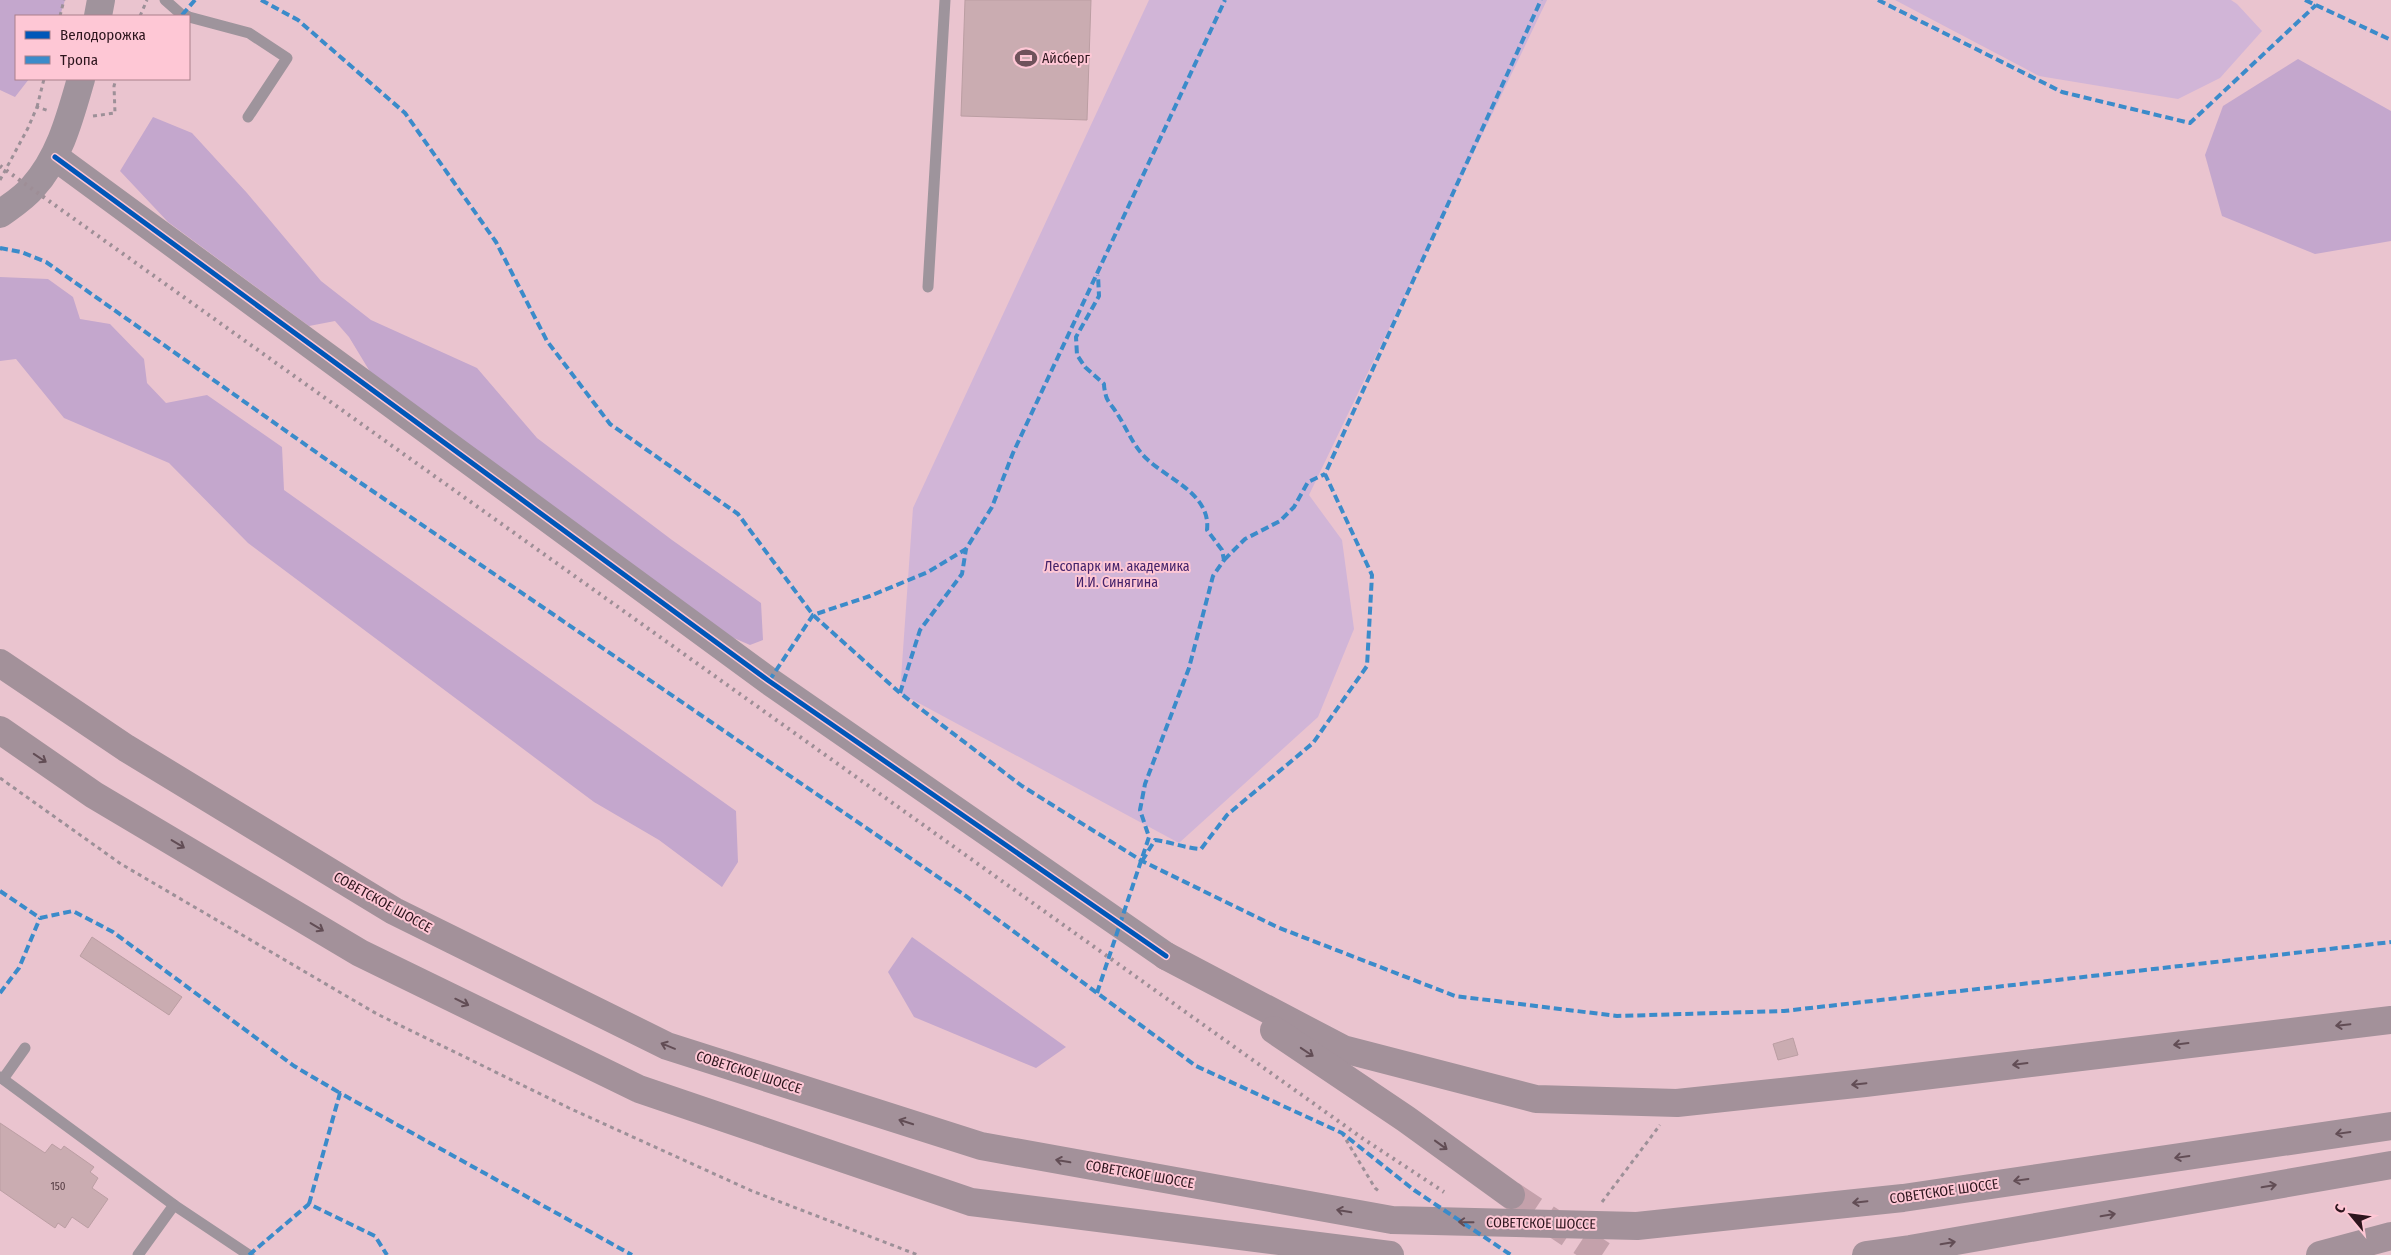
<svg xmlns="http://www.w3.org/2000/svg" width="2391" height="1255" viewBox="0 0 2391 1255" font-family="'Fira Sans Condensed',sans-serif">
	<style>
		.green { fill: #d1b5d7 }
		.forest { fill: #c4a7cd }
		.building { fill: #caacb1; stroke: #bb9ea3 }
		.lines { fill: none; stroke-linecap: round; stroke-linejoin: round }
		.highway-tunnel { stroke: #c4a1ab; stroke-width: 28; stroke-dasharray: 28 14; stroke-linecap: butt }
		.path { stroke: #9d9098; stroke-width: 3; stroke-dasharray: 4 4; stroke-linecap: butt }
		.lane { stroke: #9e949c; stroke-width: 11 }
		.secondary { stroke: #a0939c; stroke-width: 28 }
		.highway { stroke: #a3919a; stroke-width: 28 }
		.rail { stroke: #9e8e96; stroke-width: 4; stroke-dasharray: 2.5 5; stroke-linecap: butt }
		.quiet { stroke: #3b8bca; stroke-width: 4; stroke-dasharray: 8 4; stroke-linecap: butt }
		.cycleway-casing { stroke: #fec7d5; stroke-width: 8 }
		.cycleway { stroke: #0057b8; stroke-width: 5 }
		.oneway { stroke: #624d55 }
		.labels { text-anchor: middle; stroke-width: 4; stroke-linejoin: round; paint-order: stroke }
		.number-label { font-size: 11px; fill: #543b42 }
		.poi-label { font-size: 14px; fill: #2d151d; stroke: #fec7d5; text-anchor: start }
		.park-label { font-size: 14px; fill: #43226a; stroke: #fec7d5 }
		.street-label { font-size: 14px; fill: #2d151d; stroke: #fec7d5 }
	</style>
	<rect width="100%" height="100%" fill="#eac4cf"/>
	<g class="green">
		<polygon points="1149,0 1547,0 1309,495 1342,540 1354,629 1318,717 1179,843 900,693 913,508"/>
		<polygon points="1895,0 2231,0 2237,4 2262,31 2220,78 2178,99 2039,76"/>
	</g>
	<g class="forest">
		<polygon points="0,0 65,0 60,16 16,16 16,79 29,79 15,97 0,90"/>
		<polygon points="2298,59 2391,111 2391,241 2315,254 2222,216 2205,155 2223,106"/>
		<polygon points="153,117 192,133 247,193 321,281 371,320 477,368 537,438 672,540 761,603 763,640 750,645 729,636 375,380 349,337 335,321 309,326 168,222 120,171"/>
		<polygon points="0,277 48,279 73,297 80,319 110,324 144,359 147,383 166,403 207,395 282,447 284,490 736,811 738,862 722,887 659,840 594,802 248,543 169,463 64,418 16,359 0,361"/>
		<polygon points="912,937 1066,1047 1036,1068 914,1017 888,972"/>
	</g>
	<g class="building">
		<polygon points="965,0 1091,0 1087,120 961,116"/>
		<polygon points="92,937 182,997 169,1015 80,956"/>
		<polygon points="1793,1038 1798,1055 1778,1060 1773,1044"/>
		<polygon points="0,1123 45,1153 52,1144 61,1150 64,1146 94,1167 90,1172 98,1178 92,1188 108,1199 88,1228 72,1217 65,1228 58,1223 55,1228 0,1190"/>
	</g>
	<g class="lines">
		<polyline class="highway-tunnel" points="1511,1195 1602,1255"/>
		<g class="path">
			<polyline points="60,16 64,0"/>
			<polyline points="140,16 147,0"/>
			<polyline points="37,107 44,79"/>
			<polyline points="93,116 115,113 114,86 116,79"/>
			<polyline points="0,180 28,128 37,107 49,111"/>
			<polyline points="0,250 2,248"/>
			<polyline points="0,778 121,864 377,1014 569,1108 752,1191 918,1255"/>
			<polyline points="1342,1133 1375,1188 1381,1193"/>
			<polyline points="1602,1202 1660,1125"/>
		</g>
		<g class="lane">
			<polyline points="165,0 182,15 187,16"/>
			<polyline points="189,17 249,33 287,58 248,117"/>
			<polyline points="928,287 945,0"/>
			<polyline points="0,1077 174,1205 249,1255"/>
			<polyline points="3,1079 25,1048"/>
			<polyline points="138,1255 174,1205"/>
		</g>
		<g class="secondary">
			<polyline points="98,16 101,0"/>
			<polyline points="55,157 769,681 1166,956"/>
			<path d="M0 214C11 206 24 198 33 187 60 157 70 117 81 79"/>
		</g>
		<g class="highway">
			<polyline points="0,663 126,748 394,911 667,1046 981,1146 1392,1220 1637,1226 1903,1198 2391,1126"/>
			<polyline points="0,730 94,795 360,953 639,1089 971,1202 1390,1255"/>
			<polyline points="1166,956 1343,1049 1536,1099 1677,1103 1865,1083 2391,1020"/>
			<polyline points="1274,1030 1406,1119 1511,1195"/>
			<polyline points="1866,1255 1910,1249 2391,1165"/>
			<polyline points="2320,1255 2391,1236"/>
		</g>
		<polyline class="rail" points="0,166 1362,1138 1444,1192"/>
		<g class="quiet">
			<polyline points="261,0 298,20 405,113 496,242 547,341 610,424 738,514 813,615 900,693 1022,786 1142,861 1277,927 1455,996 1617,1016 1784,1011 2391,942"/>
			<polyline points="1878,0 2062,92 2190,123 2316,5"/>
			<polyline points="2305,0 2391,40"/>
			<polyline points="182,15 195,0"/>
			<polyline points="0,248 21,252 46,262 330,462 963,894 1196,1066 1342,1133 1414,1190 1511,1255"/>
			<polyline points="1224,560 1245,539 1280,521 1294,507 1308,482 1325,474"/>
			<polyline points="769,681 813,615 870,596 928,572 966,549 992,507 1013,453 1225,0"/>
			<polyline points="900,693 920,630 962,574 966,549"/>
			<path d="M1142 861 1155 840C1171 842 1185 848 1201 849L1227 815 1313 743 1367 666 1372 575 1325 474 1541 0"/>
			<polyline points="0,891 40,918 73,911 113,932 294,1066 340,1093"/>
			<polyline points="0,993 19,968 40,918"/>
			<path d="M1097 993 1149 837 1140 810 1145 784 1189 668 1213 576 1224 560 1222 550 1207 530C1211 495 1170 480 1148 460 1133 447 1127 428 1116 412 1113 407 1107 401 1106 396 1105 392 1104 388 1104 384L1085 367 1077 355 1076 337 1099 296 1098 275"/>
			<polyline points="309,1204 340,1093 632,1255"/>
			<polyline points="249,1255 309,1204 375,1236 387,1255"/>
		</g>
		<g class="cycleway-casing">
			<polyline id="cycleway" points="55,157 769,681 1166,956"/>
		</g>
		<use href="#cycleway" class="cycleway"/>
	</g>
	<defs><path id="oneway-shaft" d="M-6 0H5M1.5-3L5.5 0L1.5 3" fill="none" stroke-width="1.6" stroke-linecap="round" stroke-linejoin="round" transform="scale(1.25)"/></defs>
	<g class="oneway">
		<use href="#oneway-shaft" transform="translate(40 758) rotate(34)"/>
		<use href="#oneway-shaft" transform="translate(178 844) rotate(31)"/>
		<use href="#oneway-shaft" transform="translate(317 927) rotate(31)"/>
		<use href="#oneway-shaft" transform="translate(462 1002) rotate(26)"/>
		<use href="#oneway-shaft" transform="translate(2343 1025) rotate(174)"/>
		<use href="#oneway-shaft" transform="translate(2181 1044) rotate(173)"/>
		<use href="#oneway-shaft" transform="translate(668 1046) rotate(-158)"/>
		<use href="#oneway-shaft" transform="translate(1307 1052) rotate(34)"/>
		<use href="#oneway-shaft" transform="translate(2020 1064) rotate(173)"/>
		<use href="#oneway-shaft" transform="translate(1859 1084) rotate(174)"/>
		<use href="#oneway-shaft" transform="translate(906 1122) rotate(-162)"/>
		<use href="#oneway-shaft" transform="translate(2343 1133) rotate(172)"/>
		<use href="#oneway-shaft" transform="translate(1441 1145) rotate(36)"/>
		<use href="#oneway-shaft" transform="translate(2182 1157) rotate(172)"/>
		<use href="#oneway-shaft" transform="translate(1063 1161) rotate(-170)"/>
		<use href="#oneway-shaft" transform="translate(2021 1180) rotate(172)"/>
		<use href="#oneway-shaft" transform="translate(2269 1186) rotate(-10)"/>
		<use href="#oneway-shaft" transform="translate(1860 1202) rotate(174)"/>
		<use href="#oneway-shaft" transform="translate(1344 1211) rotate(-170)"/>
		<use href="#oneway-shaft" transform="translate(2108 1215) rotate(-10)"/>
		<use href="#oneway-shaft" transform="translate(1466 1222) rotate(-179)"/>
		<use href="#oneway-shaft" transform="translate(1948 1243) rotate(-10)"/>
	</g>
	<defs>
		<g id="stadium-bare" transform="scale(1.725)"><path d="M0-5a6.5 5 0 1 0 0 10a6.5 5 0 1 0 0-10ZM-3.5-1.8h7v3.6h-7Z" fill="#6f525b" stroke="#fec7d5" stroke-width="2.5" paint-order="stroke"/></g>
	</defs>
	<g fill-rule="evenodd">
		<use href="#stadium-bare" x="1026" y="58"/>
	</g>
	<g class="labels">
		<g class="number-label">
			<text x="58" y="1190">150</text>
		</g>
		<g class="poi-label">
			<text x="1042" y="63">Айсберг</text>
		</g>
		<g class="park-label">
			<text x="1117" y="571">Лесопарк им. академика<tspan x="1117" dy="16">И.И. Синягина</tspan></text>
		</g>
		<g class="street-label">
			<text transform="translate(383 902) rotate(29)" y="5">СОВЕТСКОЕ ШОССЕ</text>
			<text transform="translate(749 1072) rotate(18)" y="5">СОВЕТСКОЕ ШОССЕ</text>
			<text transform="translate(1140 1174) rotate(10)" y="5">СОВЕТСКОЕ ШОССЕ</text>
			<text transform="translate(1944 1191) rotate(-8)" y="5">СОВЕТСКОЕ ШОССЕ</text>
			<text transform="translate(1541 1223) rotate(1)" y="5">СОВЕТСКОЕ ШОССЕ</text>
		</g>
	</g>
	<rect x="15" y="15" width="175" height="65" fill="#fec7d5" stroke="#aa808b"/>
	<rect x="25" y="31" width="25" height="8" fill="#0057b8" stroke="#aa808b"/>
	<text x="60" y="40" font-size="15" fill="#2d151d">Велодорожка</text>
	<rect x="25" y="56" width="25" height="8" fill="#3b8bca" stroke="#aa808b"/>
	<text x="60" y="65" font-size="15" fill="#2d151d">Тропа</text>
	<g transform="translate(2351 1215) rotate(299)" stroke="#fec7d5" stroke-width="4" paint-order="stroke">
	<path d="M0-4L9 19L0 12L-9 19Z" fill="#2d151d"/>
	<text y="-8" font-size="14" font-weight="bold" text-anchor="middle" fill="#2d151d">С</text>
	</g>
</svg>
